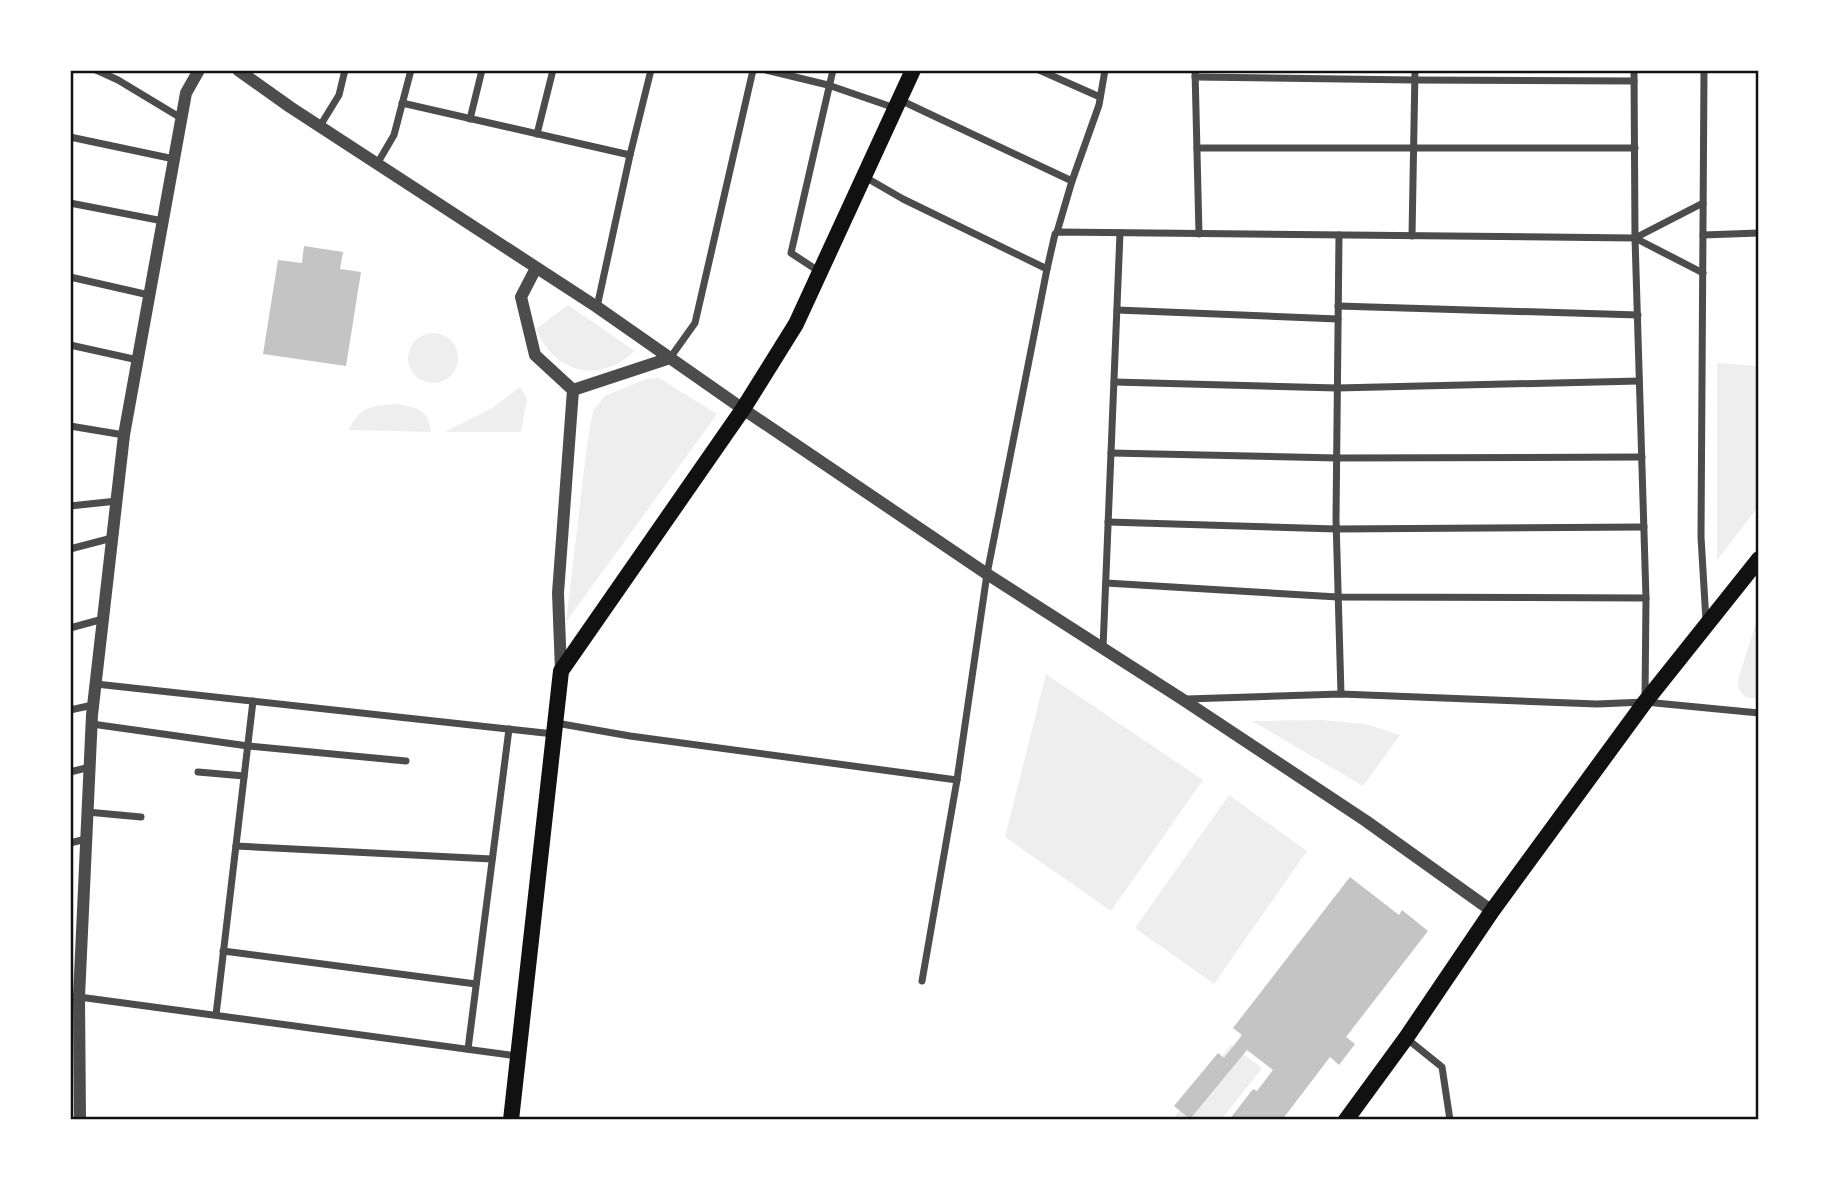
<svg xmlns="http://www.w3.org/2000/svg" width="1829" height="1190" viewBox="0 0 1829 1190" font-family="Figtree,sans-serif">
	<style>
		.green { fill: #eee }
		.building { fill: #c4c4c4 }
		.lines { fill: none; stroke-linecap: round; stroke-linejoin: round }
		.minor { stroke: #4c4c4c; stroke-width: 7 }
		.tertiary { stroke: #4c4c4c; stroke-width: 12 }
		.primary { stroke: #111; stroke-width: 16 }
		.neatline { fill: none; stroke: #111; stroke-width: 2.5 }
	</style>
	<rect width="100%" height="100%" fill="#fff"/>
	<g class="green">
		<path d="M568 305 635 351C599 384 555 374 536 329Z"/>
		<circle cx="433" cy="358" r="25"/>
		<polygon points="1717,363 1759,366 1759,506 1717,560"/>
		<polygon points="659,378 717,414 566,622 587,445 593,411 605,396 646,379"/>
		<polygon points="520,387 527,399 521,432 445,432 491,409"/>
		<path d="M395 404C416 407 429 409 431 432L348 430C363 405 368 407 395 404Z"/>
		<polygon points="1759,613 1759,699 1745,697 1739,689 1738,680"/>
		<polygon points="1046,674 1203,780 1111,911 1005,837"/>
		<polygon points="1322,720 1365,724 1400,735 1363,786 1252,721"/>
		<polygon points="1229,795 1307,851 1214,984 1135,928"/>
		<polygon points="1231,1045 1262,1068 1221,1120 1172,1120"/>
	</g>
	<g class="building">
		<polygon points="304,246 343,252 340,269 361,272 346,366 263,354 278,260 302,263"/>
		<polygon points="1350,877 1399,915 1402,910 1428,931 1346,1037 1355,1044 1339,1065 1330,1057 1282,1120 1229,1120 1253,1089 1257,1091 1273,1070 1247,1050 1190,1119 1174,1106 1218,1053 1224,1058 1242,1035 1233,1028"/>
	</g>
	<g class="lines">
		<g class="minor">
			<polyline points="96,70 118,80 181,118"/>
			<polyline points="766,70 828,85 895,108"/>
			<polyline points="1039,70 1100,97"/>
			<polyline points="1195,70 1199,234"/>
			<polyline points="1634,70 1635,238 1646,598 1645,699"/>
			<polyline points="1704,70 1701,537 1706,621"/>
			<polyline points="1195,77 1414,80 1634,81"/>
			<polyline points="900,100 1072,181 1057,232"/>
			<polyline points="402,103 630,155"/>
			<polyline points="470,119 482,70"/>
			<polyline points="320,126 339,95 345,70"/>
			<polyline points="537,134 553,70"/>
			<polyline points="70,137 174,159"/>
			<polyline points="1197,148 1635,148"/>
			<polyline points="377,164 394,135 411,70"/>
			<polyline points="865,177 903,199 1047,269"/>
			<polyline points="1072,181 1099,105 1105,70"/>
			<polyline points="70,203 163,221"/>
			<polyline points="1339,235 1336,520 1341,694"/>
			<polyline points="1703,235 1759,233"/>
			<polyline points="1412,236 1415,70"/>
			<polyline points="1635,238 1703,203"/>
			<polyline points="820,272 791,253 833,70"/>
			<polyline points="70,277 149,295"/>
			<polyline points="1338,306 1638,315"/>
			<polyline points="597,307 630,155 651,70"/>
			<polyline points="1117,310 1338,319"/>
			<polyline points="70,345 138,360"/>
			<polyline points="670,358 695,323 753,70"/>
			<polyline points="1114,382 1337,388 1639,381"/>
			<polyline points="70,426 124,435"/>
			<polyline points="1111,453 1337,458 1642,457"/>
			<polyline points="70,506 117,501"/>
			<polyline points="1108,522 1336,529 1644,527"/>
			<polyline points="70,549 112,538"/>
			<polyline points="1106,583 1338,597 1646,598"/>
			<polyline points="70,628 103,619"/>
			<polyline points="1103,648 1120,233"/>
			<polyline points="96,684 554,734"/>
			<polyline points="1187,699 1341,694 1597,704 1645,702 1759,713"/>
			<polyline points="70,710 93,705"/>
			<polyline points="556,723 630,736 957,780"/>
			<polyline points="92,724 248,746 406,761"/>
			<polyline points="70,772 90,767"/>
			<polyline points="198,772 244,776"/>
			<polyline points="87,812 141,817"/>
			<polyline points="70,843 86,839"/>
			<polyline points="236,846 492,859"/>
			<polyline points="223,951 476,984"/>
			<polyline points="922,981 957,780 987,574 1047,269 1055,234 1057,232 1635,238 1703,273"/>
			<polyline points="70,998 79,997 517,1056"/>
			<polyline points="216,1015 253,701"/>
			<polyline points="1406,1038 1442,1067 1450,1120"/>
			<polyline points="468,1049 509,729"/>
		</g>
		<g class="tertiary">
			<polyline points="238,70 290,107 597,307 743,409 987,574 1182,699 1366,821 1492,911"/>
			<polyline points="536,268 521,297 535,355 573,390 558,593 561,671"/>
			<polyline points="573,390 670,358"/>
			<polyline points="80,1120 79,997 92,715 124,435 186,93 199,70"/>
		</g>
		<g class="primary">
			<polyline points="511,1120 561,671 743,409 796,324 913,70"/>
			<polyline points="1346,1120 1406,1038 1492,911 1645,702 1759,559"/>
		</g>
	</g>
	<rect width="1829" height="1190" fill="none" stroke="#ffffff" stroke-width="144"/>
	<rect x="72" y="72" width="1685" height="1046" class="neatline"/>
</svg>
